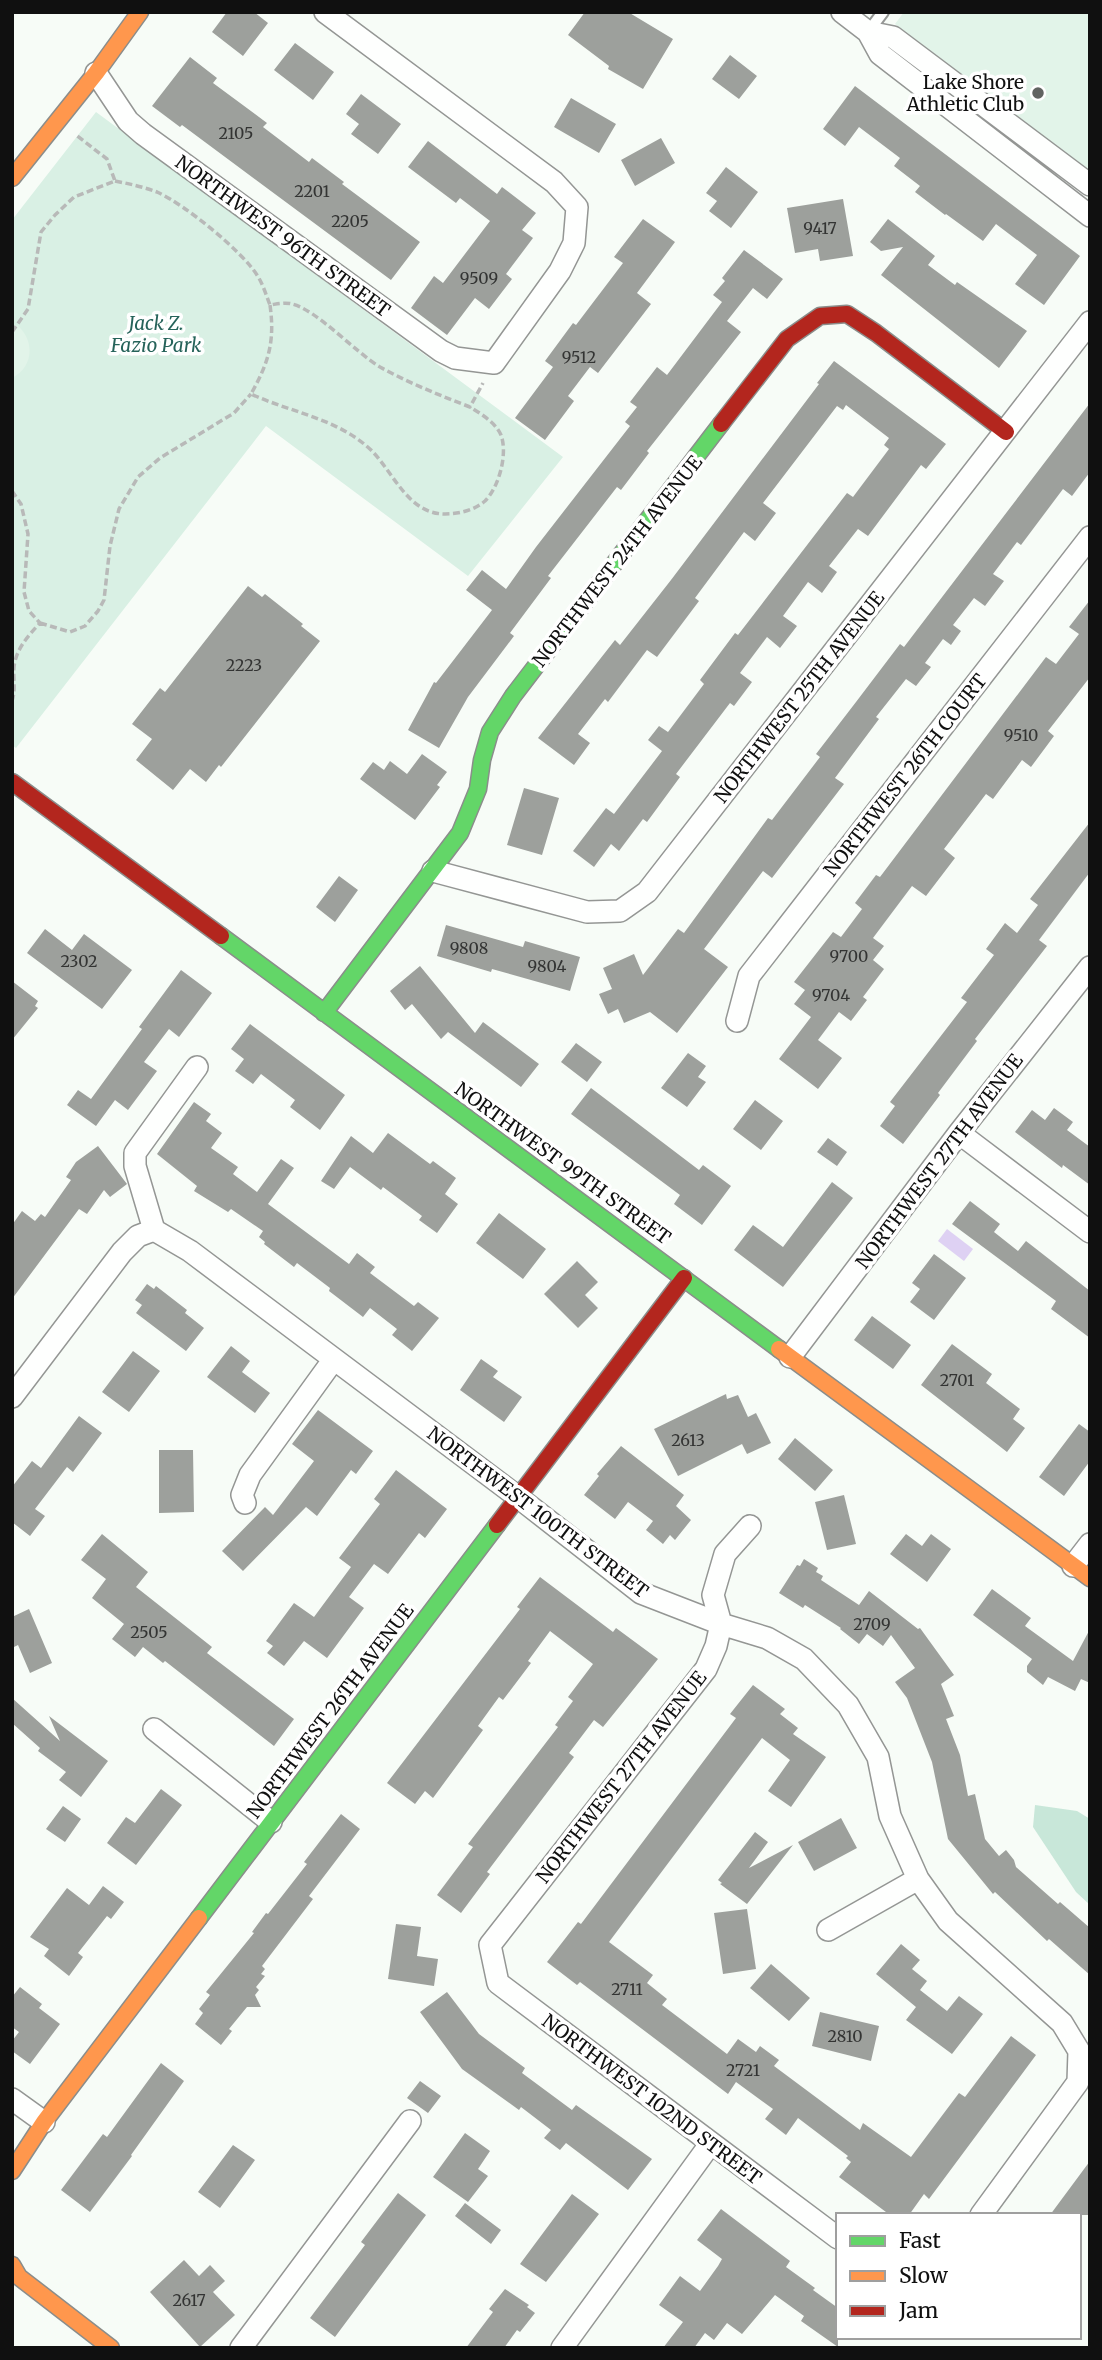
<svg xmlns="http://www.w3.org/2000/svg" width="1102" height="2360" font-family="Merriweather,serif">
<rect width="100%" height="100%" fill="#f7fcf7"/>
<path fill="#d9f0e4" d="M96,112L563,457L468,576L266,426L16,748L12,745V220Z"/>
<path fill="#c8e7d9" d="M1035,1805L1077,1811L1090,1819V1905L1076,1892L1033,1827Z"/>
<path fill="#e2f4e9" d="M904,12H1090V172L895,24Z
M17,325C35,340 34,367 12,378V332Z"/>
<path fill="#ded1f3" d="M947,1229L973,1249L964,1261L938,1241Z"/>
<path fill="#9da09c" d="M227,12H254L268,23L243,56L212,32Z
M585,12H628L673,39L643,89L608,69L609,66L568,35Z
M295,43L334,72L313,100L274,70Z
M730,55L757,76L739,99L712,79Z
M190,57L217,78L213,83L267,123L263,127L309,162L312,158L344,182L342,184L420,242L391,280L182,125L180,127L152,106Z
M855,86L1080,256L1044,305L1015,284L1037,255L996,224L983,241L946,214L945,215L915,192L920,186L894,166L900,158L859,127L845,146L823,129Z
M361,94L401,124L378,154L351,134L359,124L346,114Z
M571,98L616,124L599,153L554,127Z
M661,138L675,163L635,186L621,160Z
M428,141L497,194L502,187L536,213L522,230L533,238L506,274L512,279L489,309L475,298L447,335L411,308L434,276L443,283L490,221L460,198L456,203L408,167Z
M726,167L758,192L731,228L709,211L717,201L706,193Z
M843,199L853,256L820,261L818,249L795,253L787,208Z
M643,219L675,242L637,293L651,304L598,373L590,367L568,396L574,401L545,440L515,418L553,367L545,361L573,323L576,325L623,263L614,257Z
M888,219L935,256L928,265L955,285L957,282L1027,331L999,368L881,275L903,247L881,251L870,242Z
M744,250L783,279L767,299L753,288L727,321L741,332L647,451L649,453L621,490L617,487L548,576L551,578L510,633L514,636L468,697L439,748L408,730L434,682L436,683L492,610L466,590L482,570L506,589L536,547L630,426L625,422L637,407L630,402L657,367L667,375L722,302L713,295L725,281L722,278Z
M834,361L946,444L926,469L921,465L868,536L858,529L829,566L837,572L822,593L808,582L783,616L797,626L780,648L767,637L740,673L752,682L734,706L730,703L676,774L680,777L647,822L643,819L619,851L611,844L594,867L573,851L606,808L614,814L662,751L648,740L659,726L668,732L704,684L700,680L735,633L738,635L847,493L853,497L889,449L884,445L889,438L846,405L843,410L837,406L763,503L776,513L755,541L744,532L695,598L699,601L657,657L647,650L608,702L605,699L578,734L590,743L574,765L538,738L615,640L620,645L671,580L819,384L817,383Z
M1090,403V472L1072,496L1063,489L1021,545L1017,542L993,574L1004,581L985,606L974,598L953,625L961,631L951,645L943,639L925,663L931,667L916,686L906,679L876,717L879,719L835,778L844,784L772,878L763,871L704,949L728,967L677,1033L650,1012L624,1023L618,1009L608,1014L599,994L612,989L603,968L634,954L643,975L678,929L684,933L768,818L772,820L820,757L816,754L856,702L900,644L904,647Z
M248,586L262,597L265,594L303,624L301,626L320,641L221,767L219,765L206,782L190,769L173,790L136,760L152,739L132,724L160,688L165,692Z
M1090,600V677L1048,731L1054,736L1031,767L1022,760L993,799L986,794L944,849L955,858L926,896L912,886L873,938L884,946L873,960L884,969L863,997L867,1000L851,1021L839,1012L818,1040L842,1058L818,1089L779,1059L811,1017L794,1004L805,990L794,982L833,932L841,937L862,909L855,903L876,875L880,877L1046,657L1056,664L1079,634L1069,627Z
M422,754L447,772L437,785L440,787L415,820L360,779L373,762L384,770L390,761L407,774Z
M524,788L559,798L542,855L507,845Z
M1090,822V872L1039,940L1047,946L975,1039L977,1041L938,1093L940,1095L903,1144L880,1126L895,1106L890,1102L967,1002L961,998L994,955L986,949L1005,923L1017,933L1038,905L1030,899Z
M339,876L358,890L335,922L316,907Z
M446,925L523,947L525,941L580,957L570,991L492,969L491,972L437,956Z
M45,929L72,950L84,934L132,970L102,1009L27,953Z
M420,966L475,1033L483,1022L539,1064L521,1087L448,1032L441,1039L412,1004L405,1010L390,991Z
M181,970L212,993L179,1037L169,1029L144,1062L157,1071L128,1110L115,1100L96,1126L67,1105L78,1090L91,1099L142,1029L139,1027Z
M12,981L38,1001L35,1006L38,1008L12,1040Z
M250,1024L345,1095L320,1130L290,1107L295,1100L261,1074L253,1084L235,1071L244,1059L231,1049Z
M576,1043L602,1062L587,1082L561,1062Z
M688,1053L706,1066L698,1077L706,1082L687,1107L661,1088Z
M591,1088L699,1170L703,1165L731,1186L702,1225L674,1204L680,1195L571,1114Z
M755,1100L783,1121L761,1150L733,1129Z
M194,1102L211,1114L206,1121L222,1133L211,1148L238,1167L233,1174L257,1192L281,1159L294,1168L268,1204L349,1264L357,1253L375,1267L370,1273L414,1306L418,1302L439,1318L412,1351L392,1335L397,1329L370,1308L363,1317L329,1291L330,1288L297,1263L294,1267L264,1244L265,1242L259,1237L263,1231L231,1209L228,1212L194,1191L197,1186L157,1154Z
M1054,1108L1073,1122L1067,1130L1090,1147V1185L1063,1165L1062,1168L1015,1132L1032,1110L1045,1120Z
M388,1133L430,1164L433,1161L456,1178L445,1194L458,1204L437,1233L419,1220L422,1216L383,1187L381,1190L350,1167L334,1189L321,1181L351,1136L373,1153Z
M828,1138L847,1152L837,1166L817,1152Z
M98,1146L127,1184L110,1197L104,1190L87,1214L79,1209L12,1299V1225L22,1211L35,1221L41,1214L45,1217L71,1180L66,1177L76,1162Z
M832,1182L853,1198L783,1287L734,1250L753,1225L783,1247Z
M970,1201L1000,1224L994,1232L1018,1251L1026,1241L1090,1291V1338L1051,1309L1056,1301L952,1224Z
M499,1213L546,1249L523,1279L476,1243Z
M934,1254L966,1278L934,1320L910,1302L920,1289L912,1283Z
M577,1261L598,1282L585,1295L598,1308L578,1328L544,1294Z
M147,1284L154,1289L156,1286L187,1310L185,1313L204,1328L186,1351L136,1313L142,1305L135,1300Z
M872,1316L911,1345L893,1369L854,1340Z
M952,1344L992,1374L986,1383L1020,1409L1013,1419L1025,1428L1007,1452L921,1385Z
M231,1346L250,1361L242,1372L270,1393L255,1413L207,1377Z
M133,1351L160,1371L129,1412L102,1392Z
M481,1359L498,1371L493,1377L522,1397L504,1422L460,1390Z
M726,1394L727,1399L738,1395L748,1417L756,1413L771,1443L747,1454L742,1444L678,1476L654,1429Z
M318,1410L373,1451L356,1474L351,1470L317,1516L306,1507L243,1571L222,1551L265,1507L273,1515L314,1461L292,1444Z
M79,1416L102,1433L73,1472L67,1467L35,1509L45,1516L30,1536L12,1522V1487L32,1461L41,1468Z
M1079,1424L1090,1432V1461L1064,1496L1039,1477Z
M795,1438L833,1470L815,1491L778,1459Z
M621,1446L684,1495L676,1506L691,1520L675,1540L670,1535L663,1544L646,1530L653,1521L628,1502L615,1519L584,1495L599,1476L597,1474Z
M159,1450H193L194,1512L159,1513Z
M396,1470L447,1509L425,1538L419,1533L388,1574L374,1564L349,1597L364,1608L327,1658L304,1641L284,1666L267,1653L273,1646L266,1641L294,1603L314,1617L351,1567L339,1558L380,1504L374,1499Z
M844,1495L856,1544L827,1550L815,1502Z
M102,1534L148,1572L136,1587L212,1647L207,1653L294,1719L274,1746L165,1661L163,1663L143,1647L135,1657L112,1639L124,1624L92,1598L106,1579L81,1560Z
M906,1534L922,1546L931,1534L951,1549L927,1582L890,1554Z
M804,1559L818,1568L816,1572L823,1576L821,1580L859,1605L869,1591L918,1629L920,1628L954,1675L941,1684L954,1716L946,1719L960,1755L968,1796L975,1794L985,1839L999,1856L1006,1850L1014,1860L1016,1867L1058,1904L1060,1902L1090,1928V1975L1049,1939L1047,1941L995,1892L993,1894L948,1839L932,1762L907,1698L895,1682L915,1668L891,1635L883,1646L867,1634L859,1644L840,1629L841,1628L805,1605L803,1608L779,1593L797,1565L800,1566Z
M540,1577L613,1632L616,1628L658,1659L603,1727L594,1720L569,1753L574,1757L487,1872L490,1874L461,1913L437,1895L473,1847L468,1844L558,1727L555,1725L573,1701L568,1697L593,1664L550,1631L528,1661L531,1663L503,1700L499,1697L478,1726L483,1730L433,1798L425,1791L415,1804L387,1783L520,1609L517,1607Z
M992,1589L1031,1618L1025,1626L1073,1661L1090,1629V1683L1081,1679L1075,1691L1048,1677L1043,1685L1027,1672V1666L1032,1659L973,1615Z
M29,1609L52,1663L30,1673L18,1645L12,1648V1617Z
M753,1685L785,1709L780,1714L798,1728L793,1734L826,1757L791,1807L768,1791L790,1760L762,1738L609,1942L653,1975L647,1983L667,1999L662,2005L727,2054L738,2039L756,2052L760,2046L779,2060L774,2066L860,2130L863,2123L911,2157L959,2093L965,2097L1011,2036L1036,2055L929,2199L924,2194L909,2215H890L839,2177L851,2162L846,2158L848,2156L798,2118L786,2135L765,2119L773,2109L736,2082L728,2094L580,1982L577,1985L547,1962L578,1922L581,1924L736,1718L730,1714Z
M12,1698L60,1741L49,1716L108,1761L81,1797L59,1780L66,1772L38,1751L40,1748L12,1723Z
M161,1789L182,1805L136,1865L107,1843L126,1817L135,1823Z
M63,1806L81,1819L65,1842L46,1829Z
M341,1814L360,1829L309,1896L313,1899L262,1966L265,1969L261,1974L265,1976L256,1987L259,1990L255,1995L261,2007H247L229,2029L232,2031L221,2045L195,2024L203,2013L199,2009L210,1995L206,1992L254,1933L252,1932L266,1913L268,1914L307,1864L304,1862Z
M841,1818L857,1848L814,1871L798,1842Z
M755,1832L768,1842L749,1868L793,1845L747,1904L720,1884L722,1883L718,1880Z
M103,1886L124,1902L111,1919L107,1916L78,1953L83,1957L69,1976L44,1956L49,1949L30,1937L67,1888L89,1905Z
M747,1909L756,1969L723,1974L714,1913Z
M396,1924L421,1927L417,1956L438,1959L434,1986L388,1979Z
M901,1944L920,1960L912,1969L927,1981L920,1990L947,2011L959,1996L983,2014L952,2054L906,2020L916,2007L876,1974Z
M771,1964L810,1998L789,2021L750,1988Z
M20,1987L42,2004L39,2008L60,2024L30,2064L12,2051V2041L19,2032L12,2027V1997Z
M447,1992L479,2034L525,2068L522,2073L572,2110L576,2105L652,2159L628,2190L566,2143L560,2150L544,2138L551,2130L521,2107L519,2110L462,2069L420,2012Z
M820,2012L879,2026L871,2061L812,2046Z
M161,2063L184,2081L131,2155L132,2156L90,2212L61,2190L103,2134L107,2137Z
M420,2081L441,2096L428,2113L407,2098Z
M465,2133L490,2151L478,2169L488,2176L468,2202L433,2177Z
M233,2145L255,2160L220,2208L198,2192Z
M1090,2161V2215H1050Z
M398,2193L426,2215L335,2337L310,2318L365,2245L361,2242Z
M572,2194L599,2214L546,2282L520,2264Z
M465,2203L501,2230L491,2244L455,2216Z
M721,2209L790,2261L786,2267L815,2288L813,2290L838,2308V2347L801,2321L804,2316L775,2295L742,2334L727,2323L714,2340L705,2333L694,2348H663L683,2322L659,2305L680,2276L700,2291L718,2266L722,2259L697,2240Z
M184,2260L199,2276L210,2265L225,2281L213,2292L235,2315L200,2347L150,2292Z
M505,2289L529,2305L527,2307L535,2313L520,2332L517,2330L504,2348H466L493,2312L489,2309Z"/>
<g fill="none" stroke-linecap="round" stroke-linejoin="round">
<g stroke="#949694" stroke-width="14">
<path id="lane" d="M868,32L883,12"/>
</g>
<g stroke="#949694" stroke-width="24">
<path id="street" d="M842,12L868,32L893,37L1090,185
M868,32L880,54L1090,216
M96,73L128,121L143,134L441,351L455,358L494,363L560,271L574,243L577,207L554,182L325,12
M433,871L587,912L620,911L647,892L1090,322
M737,1021L749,976L1090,537
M959,1133L1090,1232
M154,1230L190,1251L518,1497L641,1593L721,1624L767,1638L804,1659L848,1705L878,1757L890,1816L918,1879
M154,1230L135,1166V1153L197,1067
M790,1357L959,1133L1090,967
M12,1397L122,1252L138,1236L154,1230
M245,1503L242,1495L250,1475L334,1359
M750,1526L725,1554L713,1595L721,1624L716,1646L706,1669L490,1945L498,1983L838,2238
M1073,1566L1090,1544
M154,1729L271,1822
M828,1930L918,1879L948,1921L1062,2023L1079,2051L1078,2082L981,2215
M12,2099L44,2122
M241,2348L410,2121
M562,2348L711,2143"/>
</g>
<g stroke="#8b8d8b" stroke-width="19">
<path id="fast" d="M221,936L779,1349
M324,1013L460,833L478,789L482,760L490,732L513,696L721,424
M199,1918L497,1525"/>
</g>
<g stroke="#8b8d8b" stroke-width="19">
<path id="slow" d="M12,178L96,73L140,12
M779,1349L1090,1578
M12,2171L44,2122L199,1918
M12,2265L19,2277L111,2348"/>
</g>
<g stroke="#8b8d8b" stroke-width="19">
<path id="jam" d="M721,424L787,339L820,316L847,314L876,333L1006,432
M12,782L221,936
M497,1525L684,1278"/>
</g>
<path stroke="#b8b9b8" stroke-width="3.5" stroke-dasharray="7 3.5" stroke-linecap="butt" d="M115,181C130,184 144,187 157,192C184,204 241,250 257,275C263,284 266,295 270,305C277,304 285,302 292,304C317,310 355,352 380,367C409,383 439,395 470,407L483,383
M270,305C275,341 269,362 251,394C292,413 337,418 371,450C394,473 408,514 445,514C459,514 475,510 485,501C499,487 508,454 501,435C495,422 481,414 470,407
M12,332L28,309L41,232L55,215L74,197L115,181L107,159L76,135
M12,491L21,504L28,534L24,592L29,611L40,623C28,636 16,649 14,667C13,679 16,689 12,701
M40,623L70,632L85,626L98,611L104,600L110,546L119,509L138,477L160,458L234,413L251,394"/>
<use href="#lane" stroke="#fefffe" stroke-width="10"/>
<use href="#street" stroke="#fefffe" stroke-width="21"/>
<use href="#fast" stroke="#63d668" stroke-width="16"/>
<use href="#slow" stroke="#ff974d" stroke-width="16"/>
<use href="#jam" stroke="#b3261e" stroke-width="16"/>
</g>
<circle fill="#616361" stroke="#fff" stroke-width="2.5" cx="1038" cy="93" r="7"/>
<g text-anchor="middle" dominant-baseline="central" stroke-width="7" stroke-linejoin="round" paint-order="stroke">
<g font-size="16" fill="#333433">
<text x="236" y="133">2105</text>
<text x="312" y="191">2201</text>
<text x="350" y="221">2205</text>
<text x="820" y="228">9417</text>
<text x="479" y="278">9509</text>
<text x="579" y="357">9512</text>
<text x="244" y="665">2223</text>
<text x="1021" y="735">9510</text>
<text x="469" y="948">9808</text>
<text x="849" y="956">9700</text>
<text x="79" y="961">2302</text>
<text x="547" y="966">9804</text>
<text x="831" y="995">9704</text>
<text x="957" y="1380">2701</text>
<text x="688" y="1440">2613</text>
<text x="872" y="1624">2709</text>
<text x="149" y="1632">2505</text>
<text x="627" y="1989">2711</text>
<text x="845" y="2036">2810</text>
<text x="743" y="2070">2721</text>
<text x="189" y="2300">2617</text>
</g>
<g font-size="19" fill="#101010" stroke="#fff" text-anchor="end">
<text x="1024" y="82">Lake Shore<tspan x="1024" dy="22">Athletic Club</tspan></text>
</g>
<g font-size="19" fill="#101010" stroke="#fff">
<text transform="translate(283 236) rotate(36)">NORTHWEST 96TH STREET</text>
<text transform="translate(617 561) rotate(-52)">NORTHWEST 24TH AVENUE</text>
<text transform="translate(799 697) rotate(-52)">NORTHWEST 25TH AVENUE</text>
<text transform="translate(905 775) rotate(-52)">NORTHWEST 26TH COURT</text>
<text transform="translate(939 1161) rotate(-53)">NORTHWEST 27TH AVENUE</text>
<text transform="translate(563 1163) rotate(36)">NORTHWEST 99TH STREET</text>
<text transform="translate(538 1512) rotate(37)">NORTHWEST 100TH STREET</text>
<text transform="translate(330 1711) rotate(-53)">NORTHWEST 26TH AVENUE</text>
<text transform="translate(621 1777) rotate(-52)">NORTHWEST 27TH AVENUE</text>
<text transform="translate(652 2099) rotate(37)">NORTHWEST 102ND STREET</text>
</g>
<g font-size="19" font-style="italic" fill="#26635a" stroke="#fff">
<text x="156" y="323">Jack Z.<tspan x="156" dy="22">Fazio Park</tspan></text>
</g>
</g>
<rect width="1102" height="2360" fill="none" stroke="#101010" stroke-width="28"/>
<rect x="836" y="2213" width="245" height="126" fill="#ffffff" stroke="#9f9f9f" stroke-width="2"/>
<rect x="850" y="2236" width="35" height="10" fill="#63d668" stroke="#9f9f9f" stroke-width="2"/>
<text x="899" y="2248" font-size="21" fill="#101010">Fast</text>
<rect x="850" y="2271" width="35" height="10" fill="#ff974d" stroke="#9f9f9f" stroke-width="2"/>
<text x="899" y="2283" font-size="21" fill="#101010">Slow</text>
<rect x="850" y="2306" width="35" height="10" fill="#b3261e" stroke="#9f9f9f" stroke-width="2"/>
<text x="899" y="2318" font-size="21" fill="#101010">Jam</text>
</svg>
